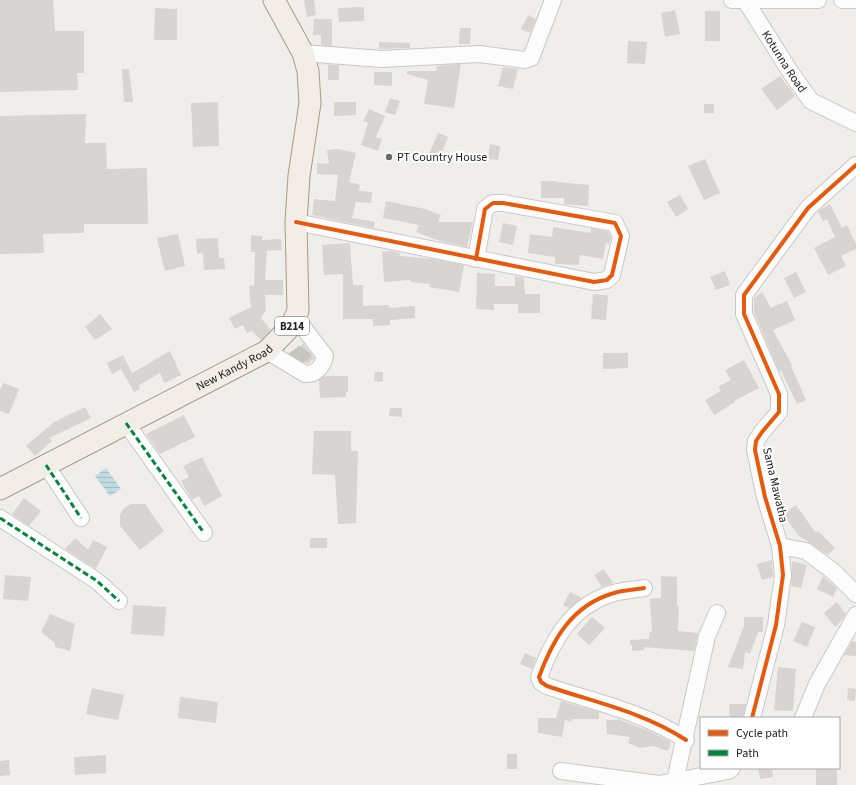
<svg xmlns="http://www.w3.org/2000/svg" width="856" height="785" font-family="'Source Sans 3',sans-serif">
<defs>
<pattern id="water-rules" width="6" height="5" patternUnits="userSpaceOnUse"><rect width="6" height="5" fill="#bfdbe3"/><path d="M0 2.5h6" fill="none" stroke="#a4bcc2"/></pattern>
</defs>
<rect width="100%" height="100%" fill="#f0eeeb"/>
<path fill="url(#water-rules)" d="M106,468L121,489L110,496L95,476Z"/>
<path fill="#d7d4d2" d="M0,0H53L55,31H84V73H77L78,90L0,92Z
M304,0H314L316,15L307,17Z
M364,7V21L339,22L338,8Z
M155,8L177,9V40H154Z
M675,10L680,34L665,37L661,13Z
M705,11H720V41H705Z
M528,15L536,19L530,33L521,29Z
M314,19H332V46L321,45V35H313Z
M460,28H471L470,44H459Z
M628,41L647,42L645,64L627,63Z
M379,42L410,43V48L379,49Z
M318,64L339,65V80H328V65Z
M461,64L454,108L424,104L428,80L407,74V71H436L437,66Z
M503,67L518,69L513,89L498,86Z
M122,69H129L133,102H124Z
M374,72H392V86L374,85Z
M780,76L795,96L777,110L761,89Z
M390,98L400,101L395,115L385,112Z
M218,102L219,146L193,147L191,103Z
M334,102H356V115L334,116Z
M704,104H714V113H704Z
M369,109L385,116L376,137L382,139L378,151L361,145L368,123L363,121Z
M86,114L85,143H106L107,169L147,168L148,224H84V233L43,234L44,253L0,254V116Z
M438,133L448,137L439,159L429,154Z
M490,144L500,146L498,160L488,159Z
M338,149L356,153L349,182L360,185L359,191L372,192L371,203L356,202L352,218L375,222L374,228L312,215L314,199L335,201L338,175L317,174V163L329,164L327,150Z
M705,159L720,193L704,200L688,166Z
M541,181H556V182L589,185L588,206L564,204V198H541Z
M680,195L688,209L676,217L667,202Z
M386,201L425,209L441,215L438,222H473L467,247L440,241L416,232L419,225L383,218Z
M830,204L842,228L847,225L856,244V249L841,256L846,266L828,275L814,248L835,237L827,219L823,221L818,211Z
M503,223L517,226L513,245L499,242Z
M553,227L591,233V228L608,231L611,237L609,244L606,243L603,259L580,255L579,265L555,264V257L528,253L530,234L552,237Z
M178,234L185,266L165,271L157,238Z
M251,235L262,236V240L281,239L282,250L267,251L265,280H283V295H265L266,310L261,318L271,330L261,340L252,331L247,333L243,325L235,329L229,318L251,307L249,286L254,285L255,252H251Z
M218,238L219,258H224L225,269L204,270L203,253L197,254L196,239Z
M350,243L353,285H363V306L389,305V308L415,306V318L390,320V325L373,326V319H343V274L324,275L322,245Z
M391,251L400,253V256L433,259L464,265L459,292L429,287L430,284L411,282V280L384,282L382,252Z
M725,271L730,285L716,290L710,277Z
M796,272L806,292L794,298L784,278Z
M477,273L495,274V286H515V276L524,278L525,294H540V313H518V304H494V310L476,309Z
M762,292L771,308L787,301L795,320L773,330L792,365L791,366L806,400L797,404L781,371H779L754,312V298Z
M593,294L608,295L606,320L591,319Z
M100,314L112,329L95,340L85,327Z
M303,343L314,358L308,364L292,355Z
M170,351L181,375L164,383L160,373L139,385L140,389L134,392L121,369L112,374L107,363L123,355L132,373Z
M603,353H628V368L603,369Z
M744,360L759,388L734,401L735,402L714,415L705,400L721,391L718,387L731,380L725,370Z
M375,372H383V382L374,381Z
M325,376H348V392H346V397L320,398L319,380Z
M3,383L19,389L9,414L0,411V390Z
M85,407L91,418L49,438L52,441L35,456L28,448L26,446L54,422Z
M390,408H402V417L389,416Z
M184,415L195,437L160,454L146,434Z
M314,431H351V451H358L356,523L338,524L335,475L312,474Z
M202,457L222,496L204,506L199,496L192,500L181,481L189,477L183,466Z
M24,498L41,511L29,526L12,514Z
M132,504H145L164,531L140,550L120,526V515L124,508Z
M796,505L816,533L818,531L835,548L828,555L798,535L783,514Z
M75,538L88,550L93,540L107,547L96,569L65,549Z
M310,538H327V548H310Z
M772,560L773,577L762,580L757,564Z
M792,561L807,565L801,588L791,586Z
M604,569L613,583L602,587L594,575Z
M5,575L31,577L28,601L3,599Z
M661,576L677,577V606H679L678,631L698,633L694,651L643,647L644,650L632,651V645H630V640L649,639L650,631L652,632L650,599L661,598Z
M823,576L837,588L833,597L817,589Z
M570,592L582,598L569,608L563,605Z
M837,602L846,614L841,621L835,627L824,613Z
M133,605L166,607L164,636L131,634Z
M50,614L75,624L70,651L55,647V643L41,632Z
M592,617L605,628L589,645L577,634Z
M744,617H763V632H758L750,654L745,652L743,669L728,667L744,626Z
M802,622L815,627L807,647L793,641Z
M852,641L856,642V656L844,655Z
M525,653L536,658L532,669L520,664Z
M778,667L796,669L793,711L774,710Z
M92,688L124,695L118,720L86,714Z
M848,688L856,689L855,701L847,700Z
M180,697L218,702L216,723L178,718Z
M561,701L599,712V719H572L571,722L565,720L562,737L538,733V718H556Z
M729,704H746L743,718H730Z
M618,719L649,731L671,742L668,751L653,746L640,748L628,743L630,737L607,734L606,720H618Z
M507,754H517V769H507Z
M106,755V773L75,775L74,757Z
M9,760L10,775L0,776V761Z
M758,768H772L773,777L760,779Z
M816,768H837V785H816Z"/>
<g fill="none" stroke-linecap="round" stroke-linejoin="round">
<path stroke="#c7c5c3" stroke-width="16" stroke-dasharray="16 8" stroke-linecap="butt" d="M293,360L303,353L309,344"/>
<g stroke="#c9c8c7" stroke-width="18">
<g id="minor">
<path d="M732,0H818"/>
<path id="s1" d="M745,0L791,73L811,101L856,123"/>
<path d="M842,0H856"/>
<path d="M303,53L382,59L479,54L525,60L531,58L553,0"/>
<path d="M296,222L594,282L607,280L612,275L621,236L615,223L503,203H493L485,209L476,259"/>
<path d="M267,351L305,374C316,375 323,366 325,356L296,318"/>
<path d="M126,423L204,533"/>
<path d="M46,465L81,518"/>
<path d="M0,518L97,581L119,601"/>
<path d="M780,546L806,551L834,572L856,594"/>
<path d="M644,588C634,590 623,590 614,593C572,605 553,639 539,677L541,682L547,686C593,702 644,712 686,740"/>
<path d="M717,613L707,636L675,781L728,771L732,768"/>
<path d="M752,718L776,625L783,575L780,546L765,497L755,450L756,441L762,432L779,412V394L744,314V295L808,208L856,165"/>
<path d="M803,718L817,684L856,615"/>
<path d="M561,771L659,784L675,781L676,785"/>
</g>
</g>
<g stroke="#a79c86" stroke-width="23">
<g id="major">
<path id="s2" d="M0,489L267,351L291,326L298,311L296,222L299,176L310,103L308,71L303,53L274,0"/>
</g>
</g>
<use href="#minor" stroke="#fdfcfc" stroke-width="16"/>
<use href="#major" stroke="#f3ede7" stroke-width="21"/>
<path stroke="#00873e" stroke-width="3" stroke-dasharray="6 3" stroke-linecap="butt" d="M126,423L204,533
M46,465L81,518
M0,518L97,581L119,601"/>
<g stroke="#fff" stroke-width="6">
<path id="cycleway" d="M296,222L594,282L607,280L612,275L621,236L615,223L503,203H493L485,209L476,259
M644,588C634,590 623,590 614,593C572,605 553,639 539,677L541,682L547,686C593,702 644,712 686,740
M752,718L776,625L783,575L780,546L765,497L755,450L756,441L762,432L779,412V394L744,314V295L808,208L856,165"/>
</g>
<use href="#cycleway" stroke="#e8590c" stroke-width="4"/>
</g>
<circle fill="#6a6968" stroke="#fff" stroke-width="1.5" cx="389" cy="157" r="4"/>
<g text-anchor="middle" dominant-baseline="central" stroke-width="4" stroke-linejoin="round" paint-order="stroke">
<rect fill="#fff" stroke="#646464" stroke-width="1" x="275" y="317" width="34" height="18" rx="3"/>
<g font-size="11" font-weight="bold" fill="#222">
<text x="292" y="326">B214</text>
</g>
<g font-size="12" fill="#222" stroke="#fff">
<text stroke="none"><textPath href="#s1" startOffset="73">Kotunna Road</textPath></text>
<text stroke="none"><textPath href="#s2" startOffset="264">New Kandy Road</textPath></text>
<text transform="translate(775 485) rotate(77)">Sama Mawatha</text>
</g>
<g font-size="12" fill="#222" stroke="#fff" text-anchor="start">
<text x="397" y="157">PT Country House</text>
</g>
</g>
<rect x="700" y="717" width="140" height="52" fill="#ffffff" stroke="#a7a7a7"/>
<rect x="708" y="730" width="20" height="6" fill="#e8590c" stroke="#a7a7a7"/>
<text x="736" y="737" font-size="12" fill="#222222">Cycle path</text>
<rect x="708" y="750" width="20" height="6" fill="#00873e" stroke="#a7a7a7"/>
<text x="736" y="757" font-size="12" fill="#222222">Path</text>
</svg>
